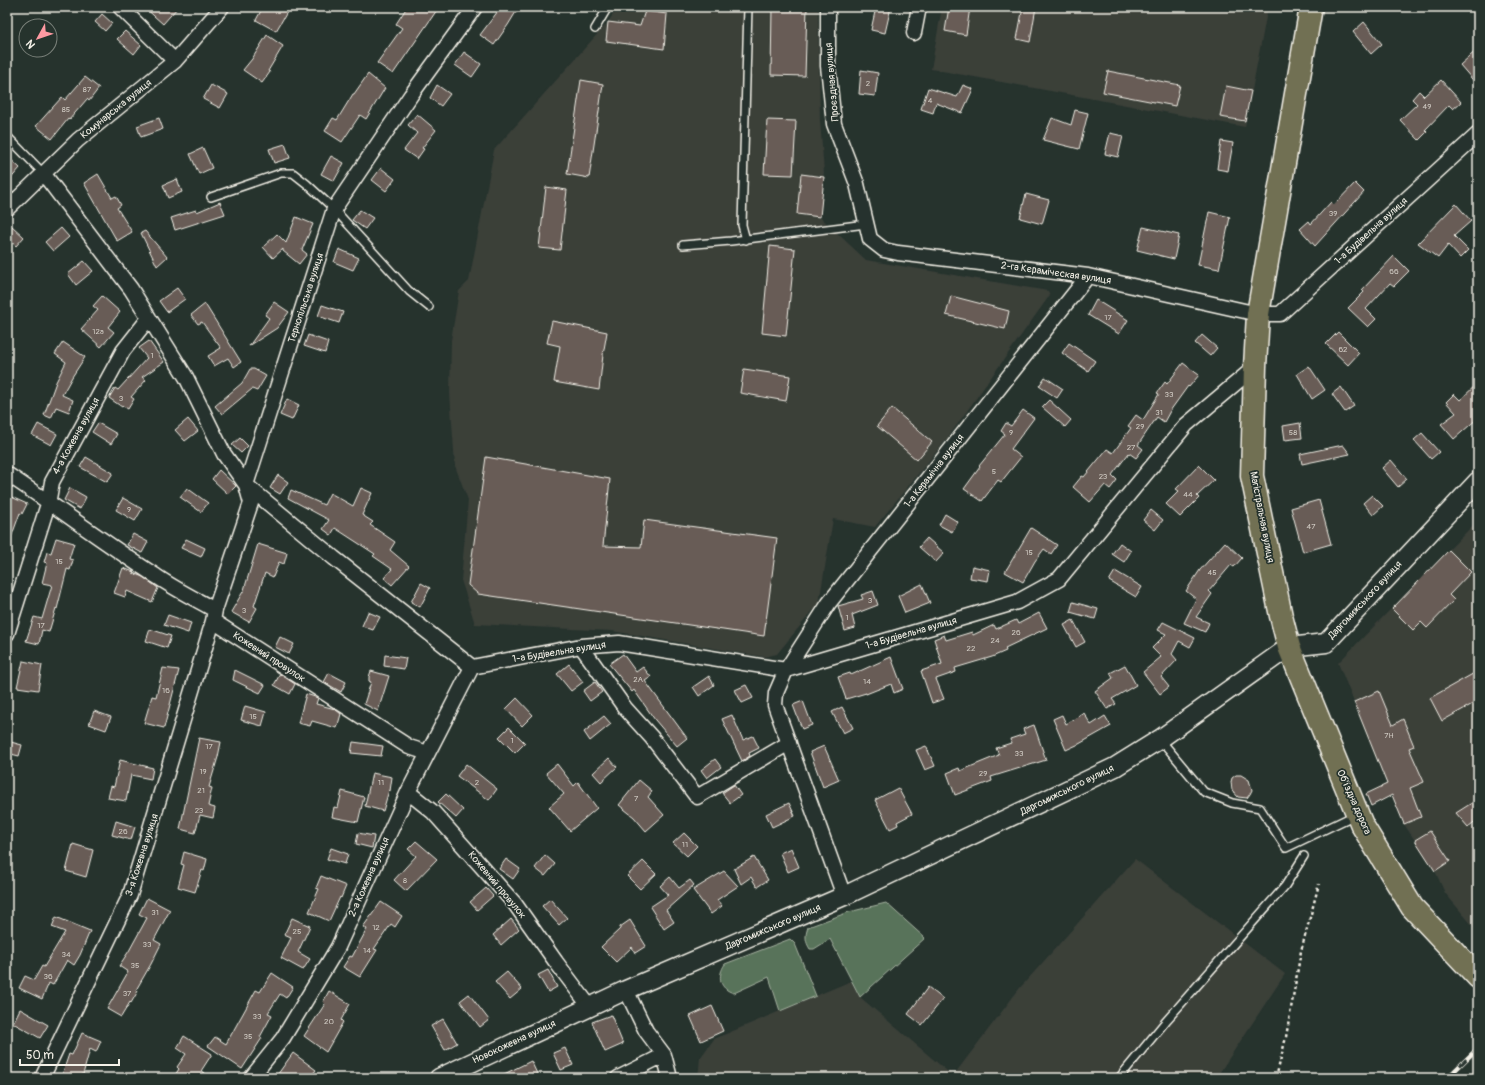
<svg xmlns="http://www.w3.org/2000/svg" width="1485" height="1085" font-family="Pangolin,sans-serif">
<rect width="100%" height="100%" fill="#26332d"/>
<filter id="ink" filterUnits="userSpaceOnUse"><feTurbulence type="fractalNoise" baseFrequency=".025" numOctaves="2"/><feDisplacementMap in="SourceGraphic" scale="8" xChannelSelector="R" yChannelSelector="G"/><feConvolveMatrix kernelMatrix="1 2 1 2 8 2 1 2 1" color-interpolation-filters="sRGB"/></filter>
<g filter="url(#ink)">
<path fill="#3a3f39" d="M618,7H818L820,120L824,172L820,217L866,260L1048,291L1050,295L947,439L875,527L833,519L819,603L777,654L764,657L612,631L475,624L461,580L468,500L455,466L450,393L451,340L459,291L469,281L494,150L608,22Z
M942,7H1268L1245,127L931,69Z
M1478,520V932L1445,893L1435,871L1404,824L1338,663Z
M1135,859L1285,974L1216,1078H698L700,1058L714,1039L851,981L860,997L953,1076L1019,989Z"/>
<path fill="#58735a" stroke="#a6b2a1" d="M886,903L925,938L860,997L830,939L814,949H810C805,941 805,936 808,927L849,912Z
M790,939L795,944L816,996L780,1011L769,977L734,993C719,989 717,976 725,964Z"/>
<path fill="#675b56" stroke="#f4f1e8" d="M144,7H178L163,24Z
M263,7H290L276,31L256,20Z
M407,7H439L393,74L377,63L402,28L396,24Z
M501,7H519L508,25L494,45L480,35Z
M772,7H807L805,76L771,75Z
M876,7H891L885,33L871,30Z
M949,7H970L966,35L945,31Z
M1023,7H1036L1030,42L1017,39Z
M645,11L667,14L664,49L606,41L608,22L640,26Z
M102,14L112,23L105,31L95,22Z
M1364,22L1382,44L1371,54L1353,32Z
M125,31L141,45L134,54L117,39Z
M267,35L283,46L268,71L270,72L262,83L243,70L252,59Z
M1478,49V86L1460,65Z
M464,52L481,64L472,77L455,65Z
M861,70L878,73L875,96L859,94Z
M1108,71L1180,85L1175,106L1103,92Z
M368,74L385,88L366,119L360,115L342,142L325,131L333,118L337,120L353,94H354Z
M85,77L99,88L89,101L87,99L69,120L68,119L52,139L36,126L62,97L65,100Z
M581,80L603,84L589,178L567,174Z
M1441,80L1461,102L1453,109L1449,105L1425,130L1427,132L1419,140L1400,120L1417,104L1412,99L1419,91L1424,96Z
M211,85L228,94L220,108L203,99Z
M437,85L450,94L441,106L430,98Z
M963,85L973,89L962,113L936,103L933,113L921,109L928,88L957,97Z
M1226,86L1251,91L1245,121L1220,117Z
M1075,110L1088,113L1079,149L1043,140L1052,118L1071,125Z
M417,114L436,130L422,148L424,149L417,159L404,150L417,133L408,125Z
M159,118L163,129L141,137L137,126Z
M767,120L796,121L793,175L764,174Z
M1110,133L1123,136L1118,157L1105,154Z
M1221,141L1233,143L1228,171L1217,169Z
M285,144L290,158L274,163L269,149Z
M203,148L212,168L199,174L190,154Z
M7,156L20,168L7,183Z
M331,156L344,163L334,181L321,174Z
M381,168L395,179L386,191L372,180Z
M98,174L112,198L116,196L121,205L117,208L132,232L117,241L84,183Z
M801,174L824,177L820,217L797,214Z
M177,179L182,192L168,198L163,185Z
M1355,183L1364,192L1315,246L1300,229L1309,221L1311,224L1331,202L1334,205Z
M546,187L567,190L560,250L539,248Z
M1026,194L1049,200L1042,224L1020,218Z
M220,202L225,214L175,230L171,218L196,210L197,212Z
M1456,204L1471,221L1454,236L1468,250L1460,258L1448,245L1438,258L1418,243Z
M360,210L373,218L365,229L352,220Z
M1209,212L1230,217L1219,269L1198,265Z
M296,217L313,224L302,250L307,254L299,264L283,251V249L273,258L263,247L277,234L286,243Z
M12,226L24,237L16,246L7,238V232Z
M1143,227L1179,235L1174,259L1137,250Z
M61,228L69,237L53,251L45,242Z
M145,231L167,257L157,266L141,233Z
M770,246L795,249L786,336L762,333Z
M339,249L359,258L353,270L334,262Z
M1394,256L1409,271L1394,286L1390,283L1366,309L1376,319L1368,327L1348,308L1364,292L1362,290Z
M84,261L93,271L76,285L68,274Z
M177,288L185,299L167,312L159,301Z
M102,296L120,312L108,327L114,332L101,347L81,329L98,310L93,306Z
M951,296L1009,311L1005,329L946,315Z
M1096,300L1128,320L1119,334L1088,315Z
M274,302L289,312L277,328L249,346L269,318L265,315Z
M205,304L241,362L234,367L228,358L214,366L208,356L221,348L202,322L198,324L191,315Z
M322,305L343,312L339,323L318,316Z
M552,321L607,332L603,355L599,390L554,382L560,346L547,343Z
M1338,332L1359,353L1348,365L1326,344Z
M308,335L328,342L325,353L304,346Z
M1202,335L1217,348L1210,356L1195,343Z
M149,341L164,362L142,377L146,380L131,397L134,399L128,409L123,406L122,407L109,398L115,388L118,390L147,358L139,348Z
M63,342L85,357L72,377L62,395L73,400L69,412L56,407L51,418L44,415L56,382L66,362L55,354Z
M1069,343L1095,361L1088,371L1062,353Z
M1183,363L1199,375L1189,387L1188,386L1170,411L1164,422L1157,417L1138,445L1143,449L1136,458L1129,453L1112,475L1117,480L1110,489L1105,485L1090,502L1073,487L1082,476L1084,477L1107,449L1113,453L1131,428L1128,426L1136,415L1143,420L1159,394L1157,393L1165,382L1167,384Z
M1309,366L1325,390L1312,399L1297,374Z
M250,369H254L266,376L257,391L252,389L222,414L215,406L242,383Z
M744,369L790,376L786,401L740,393Z
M1045,377L1063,389L1057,398L1039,386Z
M1478,383V418L1454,439L1441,424L1456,413L1446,402L1454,394L1460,400Z
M1341,387L1354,406L1345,412L1332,394Z
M287,399L299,405L292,420L280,415Z
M1049,400L1071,420L1065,427L1042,407Z
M892,408L932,442L917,460L877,426Z
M1023,410L1034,418L1011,449L1021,457L1001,482L998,480L982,501L964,489L980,467L979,466L1005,434L1001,431L1006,423L1011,426Z
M188,419L198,431L185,441L175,430Z
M98,423L117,434L111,444L92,432Z
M1300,423L1302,438L1285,440L1283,426Z
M38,424L57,434L51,445L32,435Z
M1422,433L1439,452L1431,459L1414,440Z
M240,438L248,446L241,453L232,445Z
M1343,445L1350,454L1302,464L1300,454Z
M86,457L113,473L107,482L80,467Z
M486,457L610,479L603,546L641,547L644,520L777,538L764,636L478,594L468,585Z
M1391,460L1407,479L1398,487L1382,468Z
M1199,465L1214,480L1197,496L1199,498L1180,517L1166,504L1179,491L1176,489Z
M219,470L236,486L228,494L212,479Z
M278,475L288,482L280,494L270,488Z
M70,488L86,497L80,509L64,500Z
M187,488L208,503L201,512L180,497Z
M361,488L372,493L362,515L373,522L370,525L395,542L390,550L409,566L392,585L384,578L392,569L373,556L375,554L335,528L331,535L323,529L329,520L288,498L291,490L324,505L330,493L353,506Z
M7,495L27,504L22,514L20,513L8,546H7Z
M1372,495L1383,506L1373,515L1363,503Z
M123,498L142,509L135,521L116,510Z
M1319,500L1331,544L1303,552L1291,508Z
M1151,510L1163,520L1155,530L1143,520Z
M945,514L958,522L952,532L939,525Z
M1031,528L1057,545L1051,554L1044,549L1035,561L1023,582L1005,572Z
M133,534L148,542L142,553L127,545Z
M56,538L74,543L69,559L73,560L70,570L67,569L57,609L56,608L49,632L42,630L39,644L26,641L34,617L42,619L52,585L42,583L47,563L44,562L47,552L51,553Z
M927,538L944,553L936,562L919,547Z
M186,539L205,548L201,557L181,548Z
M1225,542L1242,558L1234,567L1231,565L1209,591L1212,594L1196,617L1209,623L1205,632L1184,623L1196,599L1186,591L1200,570Z
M1120,543L1131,551L1124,562L1112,554Z
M258,544L287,553L284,564L279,562L273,577L265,573L254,606L257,608L249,622L231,612L244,590Z
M1449,550L1471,572L1449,595L1454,600L1427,628L1421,622L1413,630L1392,609Z
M972,566L990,570L988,581L970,578Z
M123,568L134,572L133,573L143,577L158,588L152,602L127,591L125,597L114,593Z
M1115,571L1142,587L1136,597L1109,581Z
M421,583L430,588L420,607L411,602Z
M922,584L930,603L905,613L898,596Z
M873,591L878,605L852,615L855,628L845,631L838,606L863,599L861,595Z
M1073,602L1098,609L1095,619L1070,612Z
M368,612L380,617L373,630L362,626Z
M1039,613L1047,628L1005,648L1006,651L992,657L955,668L956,672L936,679L944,699L932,703L921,671L942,664L934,639L944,635L946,640L972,632L973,635L994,625L996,629L1016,620L1018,624Z
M168,615L191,623L188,633L164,625Z
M1073,620L1085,642L1076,647L1064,625Z
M1163,622L1195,638L1190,647L1179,641L1172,654L1177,660L1161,677L1169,687L1160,694L1143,672L1161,657L1152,648L1166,634L1158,630Z
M150,629L171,636L167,648L146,641Z
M280,637L294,644L289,654L275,647Z
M623,654L636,672L643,667L651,677L645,681L687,738L677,746L655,720L634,690L632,692L609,664Z
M385,655L406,658L404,669L384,666Z
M891,657L903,689L894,693L891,684L866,694V693L846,699L838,677L850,673L851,675Z
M23,661L42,665L38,690L17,687Z
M569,664L583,682L571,691L557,674Z
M1125,665L1136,685L1112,699L1116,704L1107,709L1095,691L1113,678L1110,673Z
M163,668L179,670L164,728L144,723L152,696L156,697Z
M235,670L265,685L260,693L233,680Z
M371,671L389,676L378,711L364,704L371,682L369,681V677Z
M1478,671V701L1442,721L1430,698Z
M329,673L346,682L341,692L324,682Z
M280,674L295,684L290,694L274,685Z
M709,676L714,685L699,696L693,687Z
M595,682L602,692L590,701L583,691Z
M746,685L753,698L742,703L735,690Z
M1379,691L1393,725L1403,719L1414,746L1409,748L1424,782L1410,788L1421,817L1404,824L1392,795L1371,806L1366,794L1387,784L1354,702Z
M306,694L318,698L316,704L335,709L341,714L337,728L312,721L310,726L298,723Z
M517,698L533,715L522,726L506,709Z
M803,701L812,725L802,729L793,705Z
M245,706L266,712L262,726L241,720Z
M842,707L853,728L843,733L832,712Z
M94,711L111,717L106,730L89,724Z
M1084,713L1091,725L1105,716L1111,726L1079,744L1066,750L1053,719L1062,715L1066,724Z
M732,715L743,740L753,736L759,748L749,753L750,756L742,761L722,719Z
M604,716L611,724L590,741L584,732Z
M1034,725L1046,760L991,777L992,781L955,795L947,773L959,768L960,771L999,755L996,748L1011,743L1010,739L1025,734L1023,729Z
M509,727L525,743L515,753L499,737Z
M199,738L221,742L218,757L209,787L212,788L208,806L215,808L213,818L200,815L195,833L180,829Z
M7,741L22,745L19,756L7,753Z
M353,742L383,746L381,756L351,753Z
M824,746L839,780L823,787L810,752Z
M926,746L935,766L925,770L916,750Z
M609,758L617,767L601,782L593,773Z
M715,759L721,767L707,778L701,770Z
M120,760L153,768L151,779L131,775L126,801L108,798L111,786L114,787Z
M466,764L497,789L489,800L457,776Z
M557,764L574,786L578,782L597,808L570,831L549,807L564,794L546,773Z
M372,773L392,777L390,791L389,790L383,811L365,806Z
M1236,775H1241L1249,780L1252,790L1250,794L1247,798L1238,797L1232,790L1231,782L1232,778Z
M639,780L652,791L648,797L664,815L646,831L634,817L619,805Z
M734,785L741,795L730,803L722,793Z
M898,788L912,814L897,822L898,825L890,829L875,800Z
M342,791L364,797L358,822L332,817L334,807L338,808Z
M446,794L463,810L456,818L438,802Z
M1478,799V819L1468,827L1456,813Z
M789,803L795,816L772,827L766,814Z
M116,821L135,827L131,840L112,835Z
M1430,831L1450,861L1435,871L1415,840Z
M358,833L374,836L372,848L356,844Z
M684,833L697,846L687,856L673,843Z
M416,841L437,859L406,891L394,880L416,856L408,849Z
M73,844L93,850L86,877L66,871Z
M331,848L348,854L345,864L327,859Z
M791,848L799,867L788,872L780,853Z
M184,852L207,859L204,871L202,870L195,892L178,887L184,865L181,864Z
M545,855L555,864L545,876L535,868Z
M754,857L768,880L757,887L751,877L741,884L734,869Z
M506,859L520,869L513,879L499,869Z
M643,861L656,874L640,889L627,876Z
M724,871L738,886L717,900L722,906L711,914L693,890Z
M321,876L346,886L341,898L340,897L329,921L309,912L319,889L316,888Z
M670,877L679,888L690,880L694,885L666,910L674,922L664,929L650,907L668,895L660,886Z
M486,888L493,896L477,910L470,902Z
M147,898L170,910L154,940L161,944L151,964L136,990L138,991L131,1003L130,1002L121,1017L107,1009L128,972L119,966L129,951L147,918L139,914Z
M550,899L567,918L559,925L542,906Z
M381,902L402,916L395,927L391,924L374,949L377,950L360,977L343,967L350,956L352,957L367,929L363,927Z
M56,917L90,931L80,955L74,965L67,960L53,985L49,983L42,999L19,988L25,976L34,980L42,966L44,967L65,932L52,927Z
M292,918L310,926L298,952L310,959L303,970L281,958L291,938L284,935Z
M511,919L519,929L501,945L493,935Z
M630,920L646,946L635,953L632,947L616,962L601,947L620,929V927Z
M548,970L557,987L548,992L538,975Z
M507,972L522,989L510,999L495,982Z
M272,973L293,987L286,998L280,994L268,1013L272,1015L260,1037L262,1038L242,1069L208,1046L215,1037L226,1044L256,990L260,992Z
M928,987L943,999L922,1025L908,1014Z
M329,991L350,1004L341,1020L343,1022L326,1052L304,1036L325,1004L323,1002Z
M469,994L489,1020L480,1027L460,1001Z
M712,1006L723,1031L701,1041L690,1016Z
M20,1009L48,1025L40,1038L13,1023Z
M611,1015L623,1044L605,1052L592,1022Z
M443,1019L457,1043L445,1050L431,1026Z
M82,1033L101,1041L96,1052L90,1049L82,1078H61L69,1054L72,1055Z
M184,1036L212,1054L201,1071L212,1078H173L179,1069L177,1067L186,1054L177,1048Z
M565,1048L573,1065L561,1070L553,1053Z
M293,1053L316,1070L310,1078H275Z
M531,1061L539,1078H496Z"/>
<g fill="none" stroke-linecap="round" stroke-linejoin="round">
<g stroke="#f4f1e8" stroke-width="10">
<path id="service" d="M595,29L608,7
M7,136L43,173
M211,197L281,173H293L307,184L334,209L409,291L429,307
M746,240L742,225L748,7
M683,245L731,241L866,224
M1160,739L1204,792L1232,803L1260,808L1286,848L1355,815
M1119,1078L1166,1021L1285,886L1304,856"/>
</g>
<g stroke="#f4f1e8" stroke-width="17">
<path id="minor" d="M120,7L175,61
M828,7V66L834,124L857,184L870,239L884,250L898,253L1088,276L1258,314H1280L1478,134
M914,33L919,7
M43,173L131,289L186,377L224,454L246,485L334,558L472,667
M7,209L78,140L175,61L222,7
M7,474C57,507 105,543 156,576C175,589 195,599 215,610
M213,621L409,747L428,753
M7,634L48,504L52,482L123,351L149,318
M581,646L625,708L652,738L697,797L789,743
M472,667L581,646L619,643L786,670L1017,602L1059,579L1186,425L1255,367
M408,792L433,812L515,904L556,962L590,1007
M844,896L775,705L776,693L786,670L829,603L1088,276
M626,990L646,1031L664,1055L670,1078
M42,1078L130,895L213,621L215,610L251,503L246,485L334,209L411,95L475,7
M251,1078L283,1038L338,947L408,792L472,667
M618,1078L664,1055"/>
</g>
<g stroke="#f4f1e8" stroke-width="21">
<path id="tertiary" d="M439,1078L626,990L844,896L1115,767L1160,739L1289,647L1326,643L1478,481"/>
</g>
<g stroke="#f4f1e8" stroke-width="25">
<path id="primary" d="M1311,7L1258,314L1255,367L1252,476L1281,616L1289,647L1362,825L1412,907L1478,977"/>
</g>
<path stroke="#f4f1e8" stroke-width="2.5" stroke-dasharray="3 3" stroke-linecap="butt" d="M1276,1078L1286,1037L1301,951L1319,884"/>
<use href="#service" stroke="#26332d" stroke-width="7"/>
<use href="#minor" stroke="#26332d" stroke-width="14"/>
<use href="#tertiary" stroke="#26332d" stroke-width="18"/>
<use href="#primary" stroke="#716f52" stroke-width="22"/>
<g stroke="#f4f1e8" stroke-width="4.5">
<path id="rail" d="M1447,1078L1478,1048"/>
</g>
<use href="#rail" stroke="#26332d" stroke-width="3" stroke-dasharray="9" stroke-linecap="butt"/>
</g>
</g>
<g text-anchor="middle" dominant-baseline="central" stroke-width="3.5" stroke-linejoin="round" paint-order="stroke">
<g font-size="8" fill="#d1ccc4">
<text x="868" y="83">2</text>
<text x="87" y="89">87</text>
<text x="930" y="100">4</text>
<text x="1427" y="106">49</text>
<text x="66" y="109">85</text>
<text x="1333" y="213">39</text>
<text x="1394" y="271">66</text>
<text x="1108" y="317">17</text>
<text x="98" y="331">12а</text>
<text x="1343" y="349">62</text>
<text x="152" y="355">1</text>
<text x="1169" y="394">33</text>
<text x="121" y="398">3</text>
<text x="1159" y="412">31</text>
<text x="1140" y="426">29</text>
<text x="1011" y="432">9</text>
<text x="1293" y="432">58</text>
<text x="1131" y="447">27</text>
<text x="994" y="471">5</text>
<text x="1103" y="476">23</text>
<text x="1188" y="494">44</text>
<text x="129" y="509">9</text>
<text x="1311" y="526">47</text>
<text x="1029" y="552">15</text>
<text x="59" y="561">15</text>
<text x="1212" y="572">45</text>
<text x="870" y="600">3</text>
<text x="244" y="610">3</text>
<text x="847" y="617">1</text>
<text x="41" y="625">17</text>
<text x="1016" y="632">26</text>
<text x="995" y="640">24</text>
<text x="971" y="648">22</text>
<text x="638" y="679">2А</text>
<text x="867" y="681">14</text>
<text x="166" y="690">16</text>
<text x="253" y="716">15</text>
<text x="1389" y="735">7Н</text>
<text x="512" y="740">1</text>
<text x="209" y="746">17</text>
<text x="1019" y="753">33</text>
<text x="203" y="771">19</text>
<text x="983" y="773">29</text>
<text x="381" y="782">11</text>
<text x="477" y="782">2</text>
<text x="201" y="790">21</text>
<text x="636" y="798">7</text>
<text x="199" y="810">23</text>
<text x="123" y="831">26</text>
<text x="685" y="844">11</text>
<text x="405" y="880">8</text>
<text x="155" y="912">31</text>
<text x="376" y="927">12</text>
<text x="297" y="931">25</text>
<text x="147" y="944">33</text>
<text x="367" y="950">14</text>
<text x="66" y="954">34</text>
<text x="135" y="965">35</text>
<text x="48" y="976">36</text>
<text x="127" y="993">37</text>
<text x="257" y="1016">33</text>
<text x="329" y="1021">20</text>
<text x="248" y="1036">35</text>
</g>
<g font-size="10" fill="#f4f1e8" stroke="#26332d">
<text transform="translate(832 82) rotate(-95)">Проєздная вулиця</text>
<text transform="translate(116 109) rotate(-39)">Комунарська вулиця</text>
<text transform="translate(1371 231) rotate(-42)">1-а Будівельна вулиця</text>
<text transform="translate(1056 273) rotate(8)">2-га Кєрамічєская вулиця</text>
<text transform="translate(306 298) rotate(-72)">Тернопільська вулиця</text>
<text transform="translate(76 436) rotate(-61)">4-а Кожевна вулиця</text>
<text transform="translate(934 471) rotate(-52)">1-а Керамічна вулиця</text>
<text transform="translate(1262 517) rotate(79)">Магістральная вулиця</text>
<text transform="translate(1365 600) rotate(-47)">Даргомижського вулиця</text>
<text transform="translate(911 633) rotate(-16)">1-а Будівельна вулиця</text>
<text transform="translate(559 652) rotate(-9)">1-а Будівельна вулиця</text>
<text transform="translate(269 657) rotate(33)">Кожевний провулок</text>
<text transform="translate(1067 790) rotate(-26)">Даргомижського вулиця</text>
<text transform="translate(1354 802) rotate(66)">Об'їздна дорога</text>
<text transform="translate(142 855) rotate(-72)">3-я Кожевна вулиця</text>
<text transform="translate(369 877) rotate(-66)">2-а Кожевна вулиця</text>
<text transform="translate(497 885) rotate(50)">Кожевний провулок</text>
<text transform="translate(773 927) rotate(-23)">Даргомижського вулиця</text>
<text transform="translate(514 1042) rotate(-25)">Новокожевна вулиця</text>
</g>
</g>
<rect width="1485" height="1085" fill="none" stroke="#26332d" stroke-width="24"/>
<rect x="12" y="12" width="1461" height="1061" fill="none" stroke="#f4f1e8" stroke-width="1.5" filter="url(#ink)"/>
<g transform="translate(38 38) rotate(230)"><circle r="19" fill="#26332d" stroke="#787f78"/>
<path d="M0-3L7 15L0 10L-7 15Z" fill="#ff9aa2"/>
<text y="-6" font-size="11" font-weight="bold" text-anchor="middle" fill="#f4f1e8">N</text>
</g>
<path d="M20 1059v6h99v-6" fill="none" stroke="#f4f1e8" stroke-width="2"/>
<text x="26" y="1059" font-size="12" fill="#f4f1e8" stroke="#26332d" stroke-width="3" paint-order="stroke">50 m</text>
</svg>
